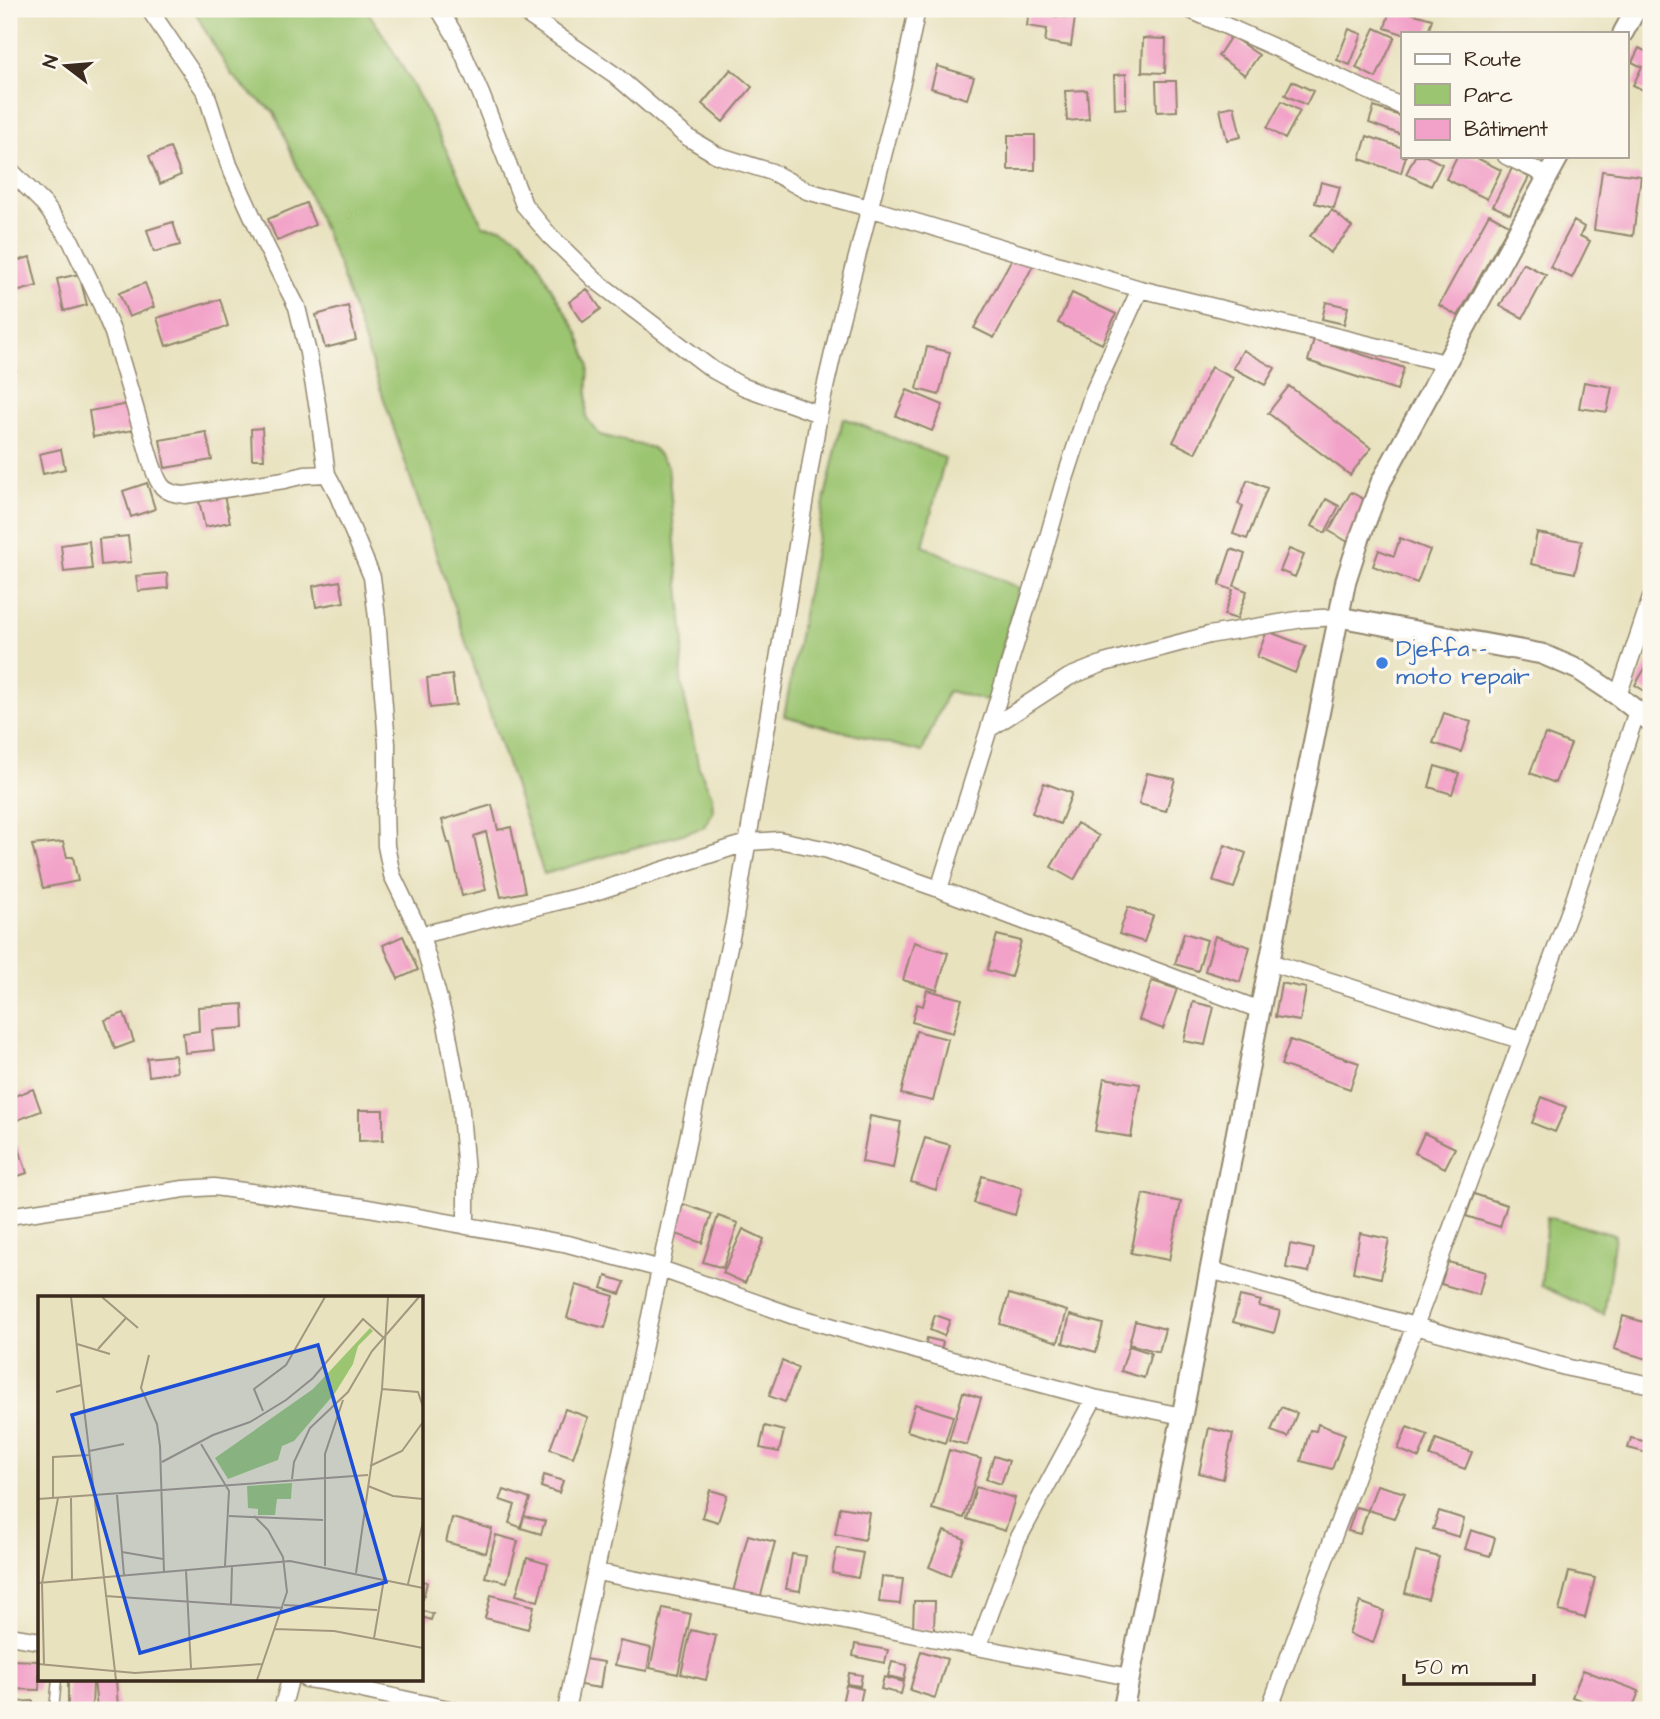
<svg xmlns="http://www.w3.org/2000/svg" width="1660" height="1719" font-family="'Architects Daughter',sans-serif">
<rect width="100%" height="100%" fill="#fbf7ec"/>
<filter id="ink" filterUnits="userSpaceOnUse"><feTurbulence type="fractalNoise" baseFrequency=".0143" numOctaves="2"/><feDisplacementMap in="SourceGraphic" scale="14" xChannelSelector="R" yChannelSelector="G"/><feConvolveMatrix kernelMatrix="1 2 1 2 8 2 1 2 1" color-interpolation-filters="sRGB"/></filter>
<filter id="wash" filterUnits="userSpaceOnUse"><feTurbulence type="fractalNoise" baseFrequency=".00686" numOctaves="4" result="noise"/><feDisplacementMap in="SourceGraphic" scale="28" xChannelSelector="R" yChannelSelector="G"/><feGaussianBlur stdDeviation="1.57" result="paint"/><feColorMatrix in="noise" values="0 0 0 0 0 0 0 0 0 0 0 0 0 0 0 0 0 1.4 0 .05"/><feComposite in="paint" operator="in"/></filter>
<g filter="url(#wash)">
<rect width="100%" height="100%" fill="#e8e2bf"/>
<path fill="#9cc571" stroke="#6c7848" stroke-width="2" d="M194,9H366C413,76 447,152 483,226L502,228L521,239L536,258L550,286L578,333L589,364L586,417L600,435L653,448L668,466L684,640L681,680L699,768L712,796L713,812L703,828L544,874L338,263L274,112L251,94L231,74L203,27Z
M843,418L945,458L923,546L1019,588L988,701L948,691L922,752L784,716L825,497Z
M1547,1217L1615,1235L1604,1315L1541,1286Z"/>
<g id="blocks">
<path fill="#f2a2c8" d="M1029,9H1055L1054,16L1075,18L1071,46L1045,42L1047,29L1027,26Z
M1390,9H1396L1432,19L1428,33L1403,34L1385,28Z
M1375,28L1395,37L1376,78L1356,68Z
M1349,29L1362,34L1350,65L1337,60Z
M1231,36L1259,55L1245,75L1218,56Z
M1143,38L1166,39L1165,73L1142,72Z
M1639,48L1651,54V94L1633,85L1642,67L1632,62Z
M937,66L974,77L967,99L931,88Z
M731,69L752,87L723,122L702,104Z
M1126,74V108L1115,109L1114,75Z
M1156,81H1176L1177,111L1157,112Z
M1292,81L1313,91L1306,105L1285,95Z
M1087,90L1089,119L1067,121L1065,91Z
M1282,101L1300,111L1285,139L1267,128Z
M1234,106L1241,137L1227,140L1220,109Z
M1374,107L1403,117L1402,135L1369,123Z
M1008,135H1035V170H1008Z
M1367,136L1403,148V156H1406L1401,173L1360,159Z
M170,148L181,175L160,184L149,156Z
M1415,156H1426L1442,164L1431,186L1406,174Z
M1457,156H1473L1501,170L1487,199L1446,179Z
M1512,168L1529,177L1510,214L1493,206Z
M1602,171L1641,176L1633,236L1594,230Z
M1321,182L1340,187L1334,208L1315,203Z
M306,203L315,225L277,241L268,219Z
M1332,210L1352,227L1330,253L1310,236Z
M1489,214L1509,225L1458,316L1439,305Z
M1574,221L1584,227L1580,236L1590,241L1572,278L1550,267Z
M173,222L180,245L154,252L147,230Z
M1014,255L1033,266L994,338L974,328Z
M30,257L37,286L16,292L9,263Z
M1523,263L1546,275L1523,318L1500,306Z
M79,274L87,305L64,311L57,279Z
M145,283L154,307L129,317L119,293Z
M587,289L601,309L583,322L569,302Z
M1072,293L1116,314L1102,344L1058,323Z
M220,299L228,326L166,346L157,318Z
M1326,302L1348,307L1344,324L1322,319Z
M348,306L356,340L325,348L316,315Z
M1314,339L1404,368L1397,390L1308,361Z
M927,347L950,352L939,395L917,389Z
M1243,350L1275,368L1265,385L1233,368Z
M9,352H11L16,371L9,373Z
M1211,367L1233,378L1195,453L1173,442Z
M1584,382L1612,387L1607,412L1579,408Z
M1289,386L1371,448L1350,475L1268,413Z
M907,390L943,405L932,431L896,416Z
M129,404L134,430L93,437L89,411Z
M262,428L264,459H252L251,429Z
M206,432L212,460L165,468L160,440Z
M61,449L65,469L43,474L39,454Z
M1249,480L1267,488L1247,539L1233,534L1243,506L1238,504L1247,481Z
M147,483L155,509L131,517L123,491Z
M1351,492L1370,503L1348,542L1329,531Z
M224,496L230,522L205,527L199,501Z
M1326,499L1339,506L1325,533L1312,526Z
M1537,533L1582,541L1575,573L1531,564Z
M128,536L131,562L101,565L99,539Z
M1400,538L1430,550L1417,583L1373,566L1379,550L1394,556Z
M89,541L92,569L64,572L61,545Z
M1231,549L1245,554L1234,586L1247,591L1237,619L1224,615L1233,590L1219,585Z
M1289,549L1304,555L1295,577L1280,571Z
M167,573L168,588L138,591L136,576Z
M340,581L344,602L316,607L313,586Z
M1267,631L1306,646L1295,673L1257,657Z
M1649,662L1651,663V695L1635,685Z
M452,675L456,705L430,708L427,678Z
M1444,713L1471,722L1461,752L1433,743Z
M1545,734L1571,744L1555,783L1530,773Z
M1435,766L1459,773L1452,794L1429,787Z
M1147,773L1175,779L1166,811L1139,804Z
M1044,783L1072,793L1060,824L1032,813Z
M492,805L498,830L511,827L525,892L501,897L486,832L474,836L486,890L462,896L450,843H448L442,820Z
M1077,823L1099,836L1074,880L1051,867Z
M63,842L67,857H73L78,881L43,888L32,845Z
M1225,845L1246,853L1234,888L1213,881Z
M1128,907L1153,916L1144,942L1119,934Z
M1184,933L1207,940L1198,971L1175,964Z
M997,935L1021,941L1011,977L987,970Z
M403,936L418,970L398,979L383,945Z
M1215,936L1250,947L1240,982L1205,971Z
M914,942L948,953L937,990L903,980Z
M1152,981L1177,989L1163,1029L1139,1020Z
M1281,983L1306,988L1300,1021L1275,1017Z
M927,990L962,999L953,1033L912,1022L917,1004L923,1006Z
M1193,1002L1214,1007L1205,1045L1184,1041Z
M243,1004L244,1028L212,1030L214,1050L185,1053L183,1033L199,1031L198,1007Z
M124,1013L134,1042L115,1049L105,1020Z
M916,1031L948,1039L933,1101L901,1094Z
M1290,1040L1359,1063L1350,1089L1281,1065Z
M175,1055L177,1072L149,1076L147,1058Z
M1104,1078L1140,1084L1131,1137L1095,1131Z
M33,1089L41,1111L15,1121L9,1105V1098Z
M1542,1097L1566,1107L1555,1132L1532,1123Z
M359,1110H383V1140L359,1141Z
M870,1116L901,1122L893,1168L862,1162Z
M1424,1133L1455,1148L1445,1168L1415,1153Z
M925,1138L950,1145L936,1190L911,1182Z
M18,1145L27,1173L9,1179V1148Z
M982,1176L1022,1188L1015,1215L974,1203Z
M1143,1194L1181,1202L1169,1260L1131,1253Z
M1474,1194L1507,1205L1500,1227L1466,1216Z
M683,1204L712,1214L702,1243L673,1233Z
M718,1216L738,1223L723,1268L703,1262Z
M743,1229L764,1239L745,1283L723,1273Z
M1360,1233L1389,1239L1381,1278L1353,1272Z
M1290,1244L1314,1249L1309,1272L1286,1268Z
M1448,1262L1485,1272L1479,1295L1441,1284Z
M606,1276L625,1282L620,1294L602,1288Z
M576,1285L614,1296L605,1328L567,1318Z
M1009,1294L1067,1311L1058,1342L1000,1324Z
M1240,1296L1261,1301L1259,1306L1280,1311L1274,1333L1233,1322Z
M935,1315L950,1320L944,1336L930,1330Z
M1070,1315L1103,1324L1096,1352L1063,1343Z
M1623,1316L1651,1324V1343L1647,1359L1614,1349Z
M1135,1321L1165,1329L1159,1352L1129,1344Z
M927,1338L943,1342L940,1355L924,1350Z
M1129,1346L1151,1353L1144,1378L1121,1371Z
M782,1361L798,1368L785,1402L769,1396Z
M963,1392L981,1398L967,1445L949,1440Z
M915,1404L953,1416L945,1443L907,1431Z
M1281,1407L1297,1413L1288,1437L1271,1431Z
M565,1409L588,1417L573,1457L550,1449Z
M1318,1424L1345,1434L1332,1469L1301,1461L1310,1430L1316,1431Z
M765,1426L784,1431L779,1452L760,1448Z
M1407,1427L1428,1435L1419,1458L1398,1449Z
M1209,1428L1233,1434L1223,1479L1199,1473Z
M1631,1438L1651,1443V1454L1628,1448Z
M1436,1439L1472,1452L1465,1469L1430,1456Z
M949,1450L981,1459L964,1518L932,1509Z
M994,1456L1009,1461L1001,1484L986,1479Z
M544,1475L563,1481L559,1493L541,1487Z
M1377,1485L1405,1493L1394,1518L1368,1510L1360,1534L1348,1531L1356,1507L1368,1510Z
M976,1487L1015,1498L1005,1531L967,1519Z
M504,1490L530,1499L520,1527L509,1523L515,1505L500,1500Z
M710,1490L727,1495L718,1522L702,1517Z
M840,1507L869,1512L865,1540L835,1534Z
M1439,1511L1464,1519L1459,1537L1433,1529Z
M524,1516L545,1521L541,1534L521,1528Z
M452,1518L492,1529L486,1553L446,1542Z
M1471,1530L1495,1538L1490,1556L1465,1549Z
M944,1531L965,1539L950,1576L929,1567Z
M496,1535L518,1541L507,1582L485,1577Z
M748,1535L775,1542L760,1599L733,1592Z
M837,1548L863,1553L858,1578L832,1573Z
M1416,1551L1439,1557L1428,1599L1405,1593Z
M792,1554L806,1556L800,1591L786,1589Z
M527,1558L548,1564L538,1601L516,1595Z
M1569,1572L1595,1578L1585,1618L1559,1611Z
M882,1577L903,1579L900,1604L879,1602Z
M422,1581L427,1582L423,1599H422Z
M491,1595L534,1606L528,1629L485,1618Z
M914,1601H935L934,1630L913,1629Z
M1360,1602L1384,1611L1373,1643L1349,1634Z
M663,1608L691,1614L678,1674L650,1668Z
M423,1611L433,1614L431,1620L422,1617Z
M691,1630L716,1636L706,1680L681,1674Z
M620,1641L651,1648L647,1671L615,1665Z
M855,1644L888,1650L885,1663L853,1656Z
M921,1651L947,1659L935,1698L910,1690Z
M584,1659L604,1662L600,1688L580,1685Z
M9,1660L40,1661L39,1690L9,1689Z
M892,1662L907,1665L904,1680L888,1676Z
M1583,1670L1639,1691L1632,1710H1606L1572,1697Z
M849,1673L862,1675L860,1686L847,1684Z
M884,1677L904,1682L901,1694L881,1689Z
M68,1679H93L92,1710H68Z
M94,1679H116L118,1708L97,1709Z
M846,1685L863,1689L859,1708L842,1704Z
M33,1701V1710H14V1702Z"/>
</g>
</g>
<g filter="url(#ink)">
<use href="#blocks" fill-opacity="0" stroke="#92866e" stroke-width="2"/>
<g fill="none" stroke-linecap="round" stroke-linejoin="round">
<g stroke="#92866e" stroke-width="11">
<path id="service" d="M54,1710L57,1679"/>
</g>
<g stroke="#92866e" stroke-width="19">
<path id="minor" d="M149,9L206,93L229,165L266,246L297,307L308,353L318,409L327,474L336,491L372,577L377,618L387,744V777L385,809L386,846L392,875L421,935L446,1024L460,1100L466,1173V1226
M439,9L456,37L481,94L524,205L550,236L595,280L713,370L744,387L819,414
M519,9L615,75L687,137L717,155L772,172L807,191L869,208L1140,289L1445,363
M1188,9L1285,52L1403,107
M1649,9L1651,10
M1506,156L1548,176
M9,169L44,204L71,241L101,304L113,333L151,462C159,484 160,493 185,495L284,480L305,475L327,474
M1618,696L1651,598
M989,729L1069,677L1104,663L1209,635L1303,619L1339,617
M939,889L1040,565L1063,485L1093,393L1140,289
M421,935L589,894L749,842L779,840L828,850L939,889L1260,1010
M1269,962L1520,1040
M9,1216L184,1189L214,1187L363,1207L568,1244L661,1269L791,1315L929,1354L1094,1398L1182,1416
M1210,1270L1569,1368L1651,1385
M597,1572L1129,1677
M9,1636L40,1641
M978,1647L1017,1541L1094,1398
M306,1679L321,1681L453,1710
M282,1710L290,1679
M566,1710L734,923L819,414L839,327L903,78L917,9
M1269,1710L1364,1454L1415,1326L1575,897L1637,711"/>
</g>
<g stroke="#92866e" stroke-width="23">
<path id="tertiary" d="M1623,33L1636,9
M1339,617L1542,654L1579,670L1618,696L1651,722
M1123,1710L1182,1416L1260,1010L1346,580L1359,540L1381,482L1559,156"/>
</g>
<use href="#service" stroke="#fff" stroke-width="8"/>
<use href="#minor" stroke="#fff" stroke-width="16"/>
<use href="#tertiary" stroke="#fff" stroke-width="19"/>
</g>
</g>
<circle fill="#3f7fe0" stroke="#fbf7ec" stroke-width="2.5" cx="1382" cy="663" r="7"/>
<g text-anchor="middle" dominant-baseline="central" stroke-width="7" stroke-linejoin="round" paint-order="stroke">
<g font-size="24" fill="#366cbe" stroke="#fbf7ec" text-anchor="start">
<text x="1396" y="649">Djeffa –<tspan x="1396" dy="28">moto repair</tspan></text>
</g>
</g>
<g transform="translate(38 1296)">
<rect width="385" height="385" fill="#e8e2bf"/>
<path d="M332,32L335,35L320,50L315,68L297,97L256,145L244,150L240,164L190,183L177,162L275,93ZM254,187L253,203H239L237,219H220V213L210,212L209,190Z" fill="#9cc571"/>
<path fill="none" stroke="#a3987f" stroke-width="2" d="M33,1L78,384M64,1L100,32M39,48L72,58M60,53L88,22M111,59L103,92L119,128L122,150L126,276M344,93L380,96L385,111M18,96L43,89M225,115L216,93L248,69L287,1M163,148L191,195L187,270M51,155L86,148M124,166L175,139L212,126L248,104L275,82L325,23L347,43M332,170L364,155L385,126M254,183L256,166L272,132L310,96L334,55L381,1M330,190L355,200L385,203M79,199L86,279M33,202L34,284M0,203L330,179M15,203V161L51,159M191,220L285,224M216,220L230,234L245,261L249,296L219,384M84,256L125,263M287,270V158L305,104M148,274L153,372M318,277L344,93L350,1M0,287L252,265L385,292M370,288L385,226M67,300L245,312M193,309L194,270M246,309L339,314M236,333L296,335L385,352M336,342L346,283M0,368L97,377L224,368M6,369L4,287L20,202"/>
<path fill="#1d4ed8" fill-opacity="0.15" stroke="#1d4ed8" stroke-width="3.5" d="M280,49L348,286L102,357L34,119Z"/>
<rect width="385" height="385" fill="none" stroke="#3b2a1e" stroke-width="3.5"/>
</g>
<rect width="1660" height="1719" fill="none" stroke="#fbf7ec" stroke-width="35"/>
<rect x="1401" y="32" width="228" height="126" fill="#fbf7ec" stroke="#aea59a" stroke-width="2"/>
<rect x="1415" y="54" width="35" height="10" fill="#ffffff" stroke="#aea59a" stroke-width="2"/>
<text x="1464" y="66" font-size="21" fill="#3b2a1e">Route</text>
<rect x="1415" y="84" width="35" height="21" fill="#9cc571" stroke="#aea59a" stroke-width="2"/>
<text x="1464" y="102" font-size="21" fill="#3b2a1e">Parc</text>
<rect x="1415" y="119" width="35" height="21" fill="#f2a2c8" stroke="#aea59a" stroke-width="2"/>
<text x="1464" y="136" font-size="21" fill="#3b2a1e">Bâtiment</text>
<g transform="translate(66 66) rotate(286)" stroke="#fbf7ec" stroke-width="5" paint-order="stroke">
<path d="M0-5L12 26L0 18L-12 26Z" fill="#3b2a1e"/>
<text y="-10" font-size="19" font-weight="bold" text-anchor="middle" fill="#3b2a1e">N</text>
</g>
<path d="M1404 1674v10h130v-10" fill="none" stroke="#3b2a1e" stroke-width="3.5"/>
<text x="1415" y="1674" font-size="21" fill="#3b2a1e" stroke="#fbf7ec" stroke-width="5" paint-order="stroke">50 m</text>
</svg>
